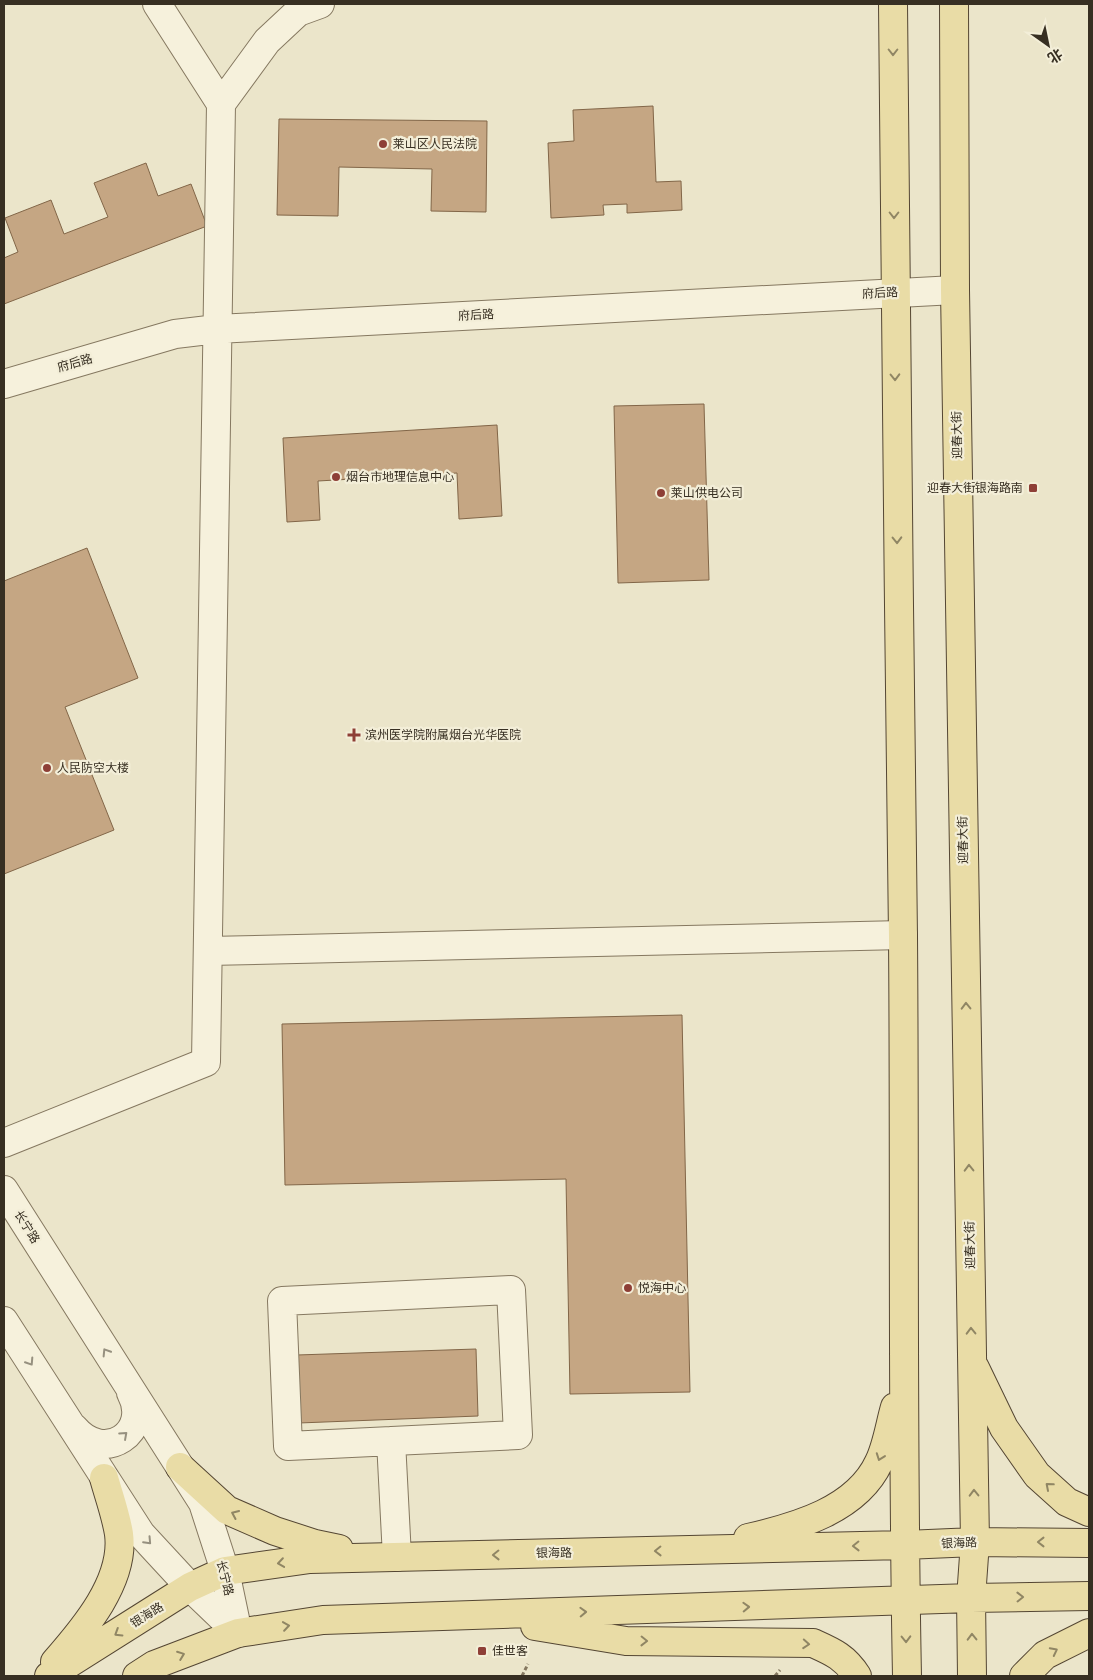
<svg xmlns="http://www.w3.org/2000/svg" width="1093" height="1680" font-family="'Times New Roman','Noto Sans SC',serif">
<rect width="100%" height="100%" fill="#ebe5ca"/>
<path fill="#c5a683" stroke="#826648" d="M653,106L656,182L681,181L682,210L627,213V204L603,205L604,215L551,218L548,143L574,141L573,110Z
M279,119L487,121L486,212L431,211L432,169L339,167L338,216L277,215Z
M146,163L158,196L191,184L207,226L4,304V258L18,252L5,218L51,200L64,234L108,217L94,183Z
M704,404L709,580L618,583L614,406Z
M497,425L502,516L459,519L457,473L318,481L320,520L287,522L283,438Z
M87,548L138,678L65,707L114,830L4,874V581Z
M682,1015L690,1392L570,1394L566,1179L285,1185L282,1024Z
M476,1349L478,1416L299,1423L297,1355Z"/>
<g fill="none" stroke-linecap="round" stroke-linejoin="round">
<g stroke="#857860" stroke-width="30">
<path id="minor" d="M157,4L221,104
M4,384L175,334L217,329L955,290
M208,951L903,935
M4,1143L206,1062L221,104L267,41L298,12L320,4
M4,1190L203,1503L225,1571L238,1633
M511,1290L518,1435L288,1446L282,1301Z
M4,1321L141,1534L190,1587L238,1633
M74,1428C105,1465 152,1431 131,1393
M391,1441L397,1557"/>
</g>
<g stroke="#544633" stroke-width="30">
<path id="major" d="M893,4C894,315 900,626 903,937C905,1183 902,1430 907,1676
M954,4L955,290L975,1542L971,1598L972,1676
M975,1368L1004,1428L1037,1475L1067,1502L1089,1512
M180,1467L227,1510L275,1531L315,1544L339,1549
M748,1538C796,1527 857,1510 879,1462C887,1446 890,1424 895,1407
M535,1626L626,1641L813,1643C833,1652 845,1657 857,1676
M55,1662C84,1629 125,1581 119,1534C116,1515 109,1496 104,1478
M49,1676L190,1587L225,1571L310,1559L905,1545L975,1542L1089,1543
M137,1676L154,1665L238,1633L323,1620L971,1598L1089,1596
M1024,1676L1045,1655L1089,1633"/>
</g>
<path stroke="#857860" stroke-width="3" stroke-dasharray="4 2.5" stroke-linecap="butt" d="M522,1676L528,1664
M775,1676L780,1670"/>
<use href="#minor" stroke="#f6f1dc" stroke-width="28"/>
<use href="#major" stroke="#e9dca6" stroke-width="28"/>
</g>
<defs><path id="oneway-chevron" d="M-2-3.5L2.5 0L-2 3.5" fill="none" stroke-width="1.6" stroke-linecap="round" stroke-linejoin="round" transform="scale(1.25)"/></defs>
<g stroke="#908664">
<use href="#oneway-chevron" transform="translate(893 52) rotate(90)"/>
<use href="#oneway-chevron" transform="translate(894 215) rotate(90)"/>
<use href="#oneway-chevron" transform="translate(895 377) rotate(89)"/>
<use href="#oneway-chevron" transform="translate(897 540) rotate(89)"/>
<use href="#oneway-chevron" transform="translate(966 1006) rotate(-91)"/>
<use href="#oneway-chevron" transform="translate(969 1168) rotate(-91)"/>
<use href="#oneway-chevron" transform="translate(971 1331) rotate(-91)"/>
<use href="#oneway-chevron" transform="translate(880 1457) rotate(110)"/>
<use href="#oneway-chevron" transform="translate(1049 1486) rotate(-139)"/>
<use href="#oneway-chevron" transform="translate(974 1493) rotate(-91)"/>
<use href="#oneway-chevron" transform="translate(235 1514) rotate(-156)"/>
<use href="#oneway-chevron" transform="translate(1041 1542) rotate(-180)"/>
<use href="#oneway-chevron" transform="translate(856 1546) rotate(179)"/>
<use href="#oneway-chevron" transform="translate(658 1551) rotate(179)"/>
<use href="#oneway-chevron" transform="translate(496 1555) rotate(179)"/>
<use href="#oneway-chevron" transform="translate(281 1563) rotate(172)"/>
<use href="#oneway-chevron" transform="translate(1020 1597) rotate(-1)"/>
<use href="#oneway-chevron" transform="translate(746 1607) rotate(-2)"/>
<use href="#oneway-chevron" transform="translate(583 1612) rotate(-2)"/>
<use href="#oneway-chevron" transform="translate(286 1626) rotate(-8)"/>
<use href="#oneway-chevron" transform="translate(118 1633) rotate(148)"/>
<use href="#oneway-chevron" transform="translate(972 1637) rotate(-91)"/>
<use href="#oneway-chevron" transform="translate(906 1639) rotate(89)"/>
<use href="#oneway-chevron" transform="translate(644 1641) rotate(1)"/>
<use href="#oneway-chevron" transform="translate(806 1644) rotate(4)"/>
<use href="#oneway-chevron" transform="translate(1054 1651) rotate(-27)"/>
<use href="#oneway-chevron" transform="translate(181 1655) rotate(-21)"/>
</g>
<g stroke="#96907f">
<use href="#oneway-chevron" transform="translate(106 1352) rotate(-122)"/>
<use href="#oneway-chevron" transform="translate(30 1362) rotate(57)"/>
<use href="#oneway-chevron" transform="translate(124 1435) rotate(-42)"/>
<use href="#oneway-chevron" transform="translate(148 1541) rotate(47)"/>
</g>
<g fill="#8e3f36" stroke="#f3eed8" stroke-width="2">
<circle cx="383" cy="144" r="5"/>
<circle cx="336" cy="477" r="5"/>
<rect x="1028" y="483" width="10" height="10" rx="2.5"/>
<circle cx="661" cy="493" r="5"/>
<path d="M351.5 727.5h5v5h5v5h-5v5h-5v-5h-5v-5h5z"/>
<circle cx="47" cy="768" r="5"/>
<circle cx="628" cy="1288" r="5"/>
<rect x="477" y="1646" width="10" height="10" rx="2.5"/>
</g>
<g text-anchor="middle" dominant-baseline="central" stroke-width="4.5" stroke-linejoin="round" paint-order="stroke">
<g font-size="12" fill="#372f22" stroke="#f3eed8" text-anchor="start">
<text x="393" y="144">莱山区人民法院</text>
<text x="346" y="477">烟台市地理信息中心</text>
<text x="1023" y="488" text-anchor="end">迎春大街银海路南</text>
<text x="671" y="493">莱山供电公司</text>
<text x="365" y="735">滨州医学院附属烟台光华医院</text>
<text x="57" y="768">人民防空大楼</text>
<text x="638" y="1288">悦海中心</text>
<text x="492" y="1651">佳世客</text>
</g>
<g font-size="12" fill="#372f22" stroke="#f3eed8">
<text transform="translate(880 293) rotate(-3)">府后路</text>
<text transform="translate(476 315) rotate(-3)">府后路</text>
<text transform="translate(75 363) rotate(-16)">府后路</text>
<text transform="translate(957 435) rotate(-91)">迎春大街</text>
<text transform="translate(963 840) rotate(-91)">迎春大街</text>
<text transform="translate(27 1227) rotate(58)">长宁路</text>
<text transform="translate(970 1245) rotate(-91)">迎春大街</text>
<text transform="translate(959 1543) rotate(-2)">银海路</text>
<text transform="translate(554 1553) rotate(-1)">银海路</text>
<text transform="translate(225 1578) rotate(76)">长宁路</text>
<text transform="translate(147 1615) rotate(-32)">银海路</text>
</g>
</g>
<rect width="1093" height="1680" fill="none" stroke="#372f22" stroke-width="10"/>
<g transform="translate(1048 45) rotate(147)" stroke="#f3eed8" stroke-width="4" paint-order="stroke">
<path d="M0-4L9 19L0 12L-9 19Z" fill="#372f22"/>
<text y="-8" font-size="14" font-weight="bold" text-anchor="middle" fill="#372f22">北</text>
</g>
</svg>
